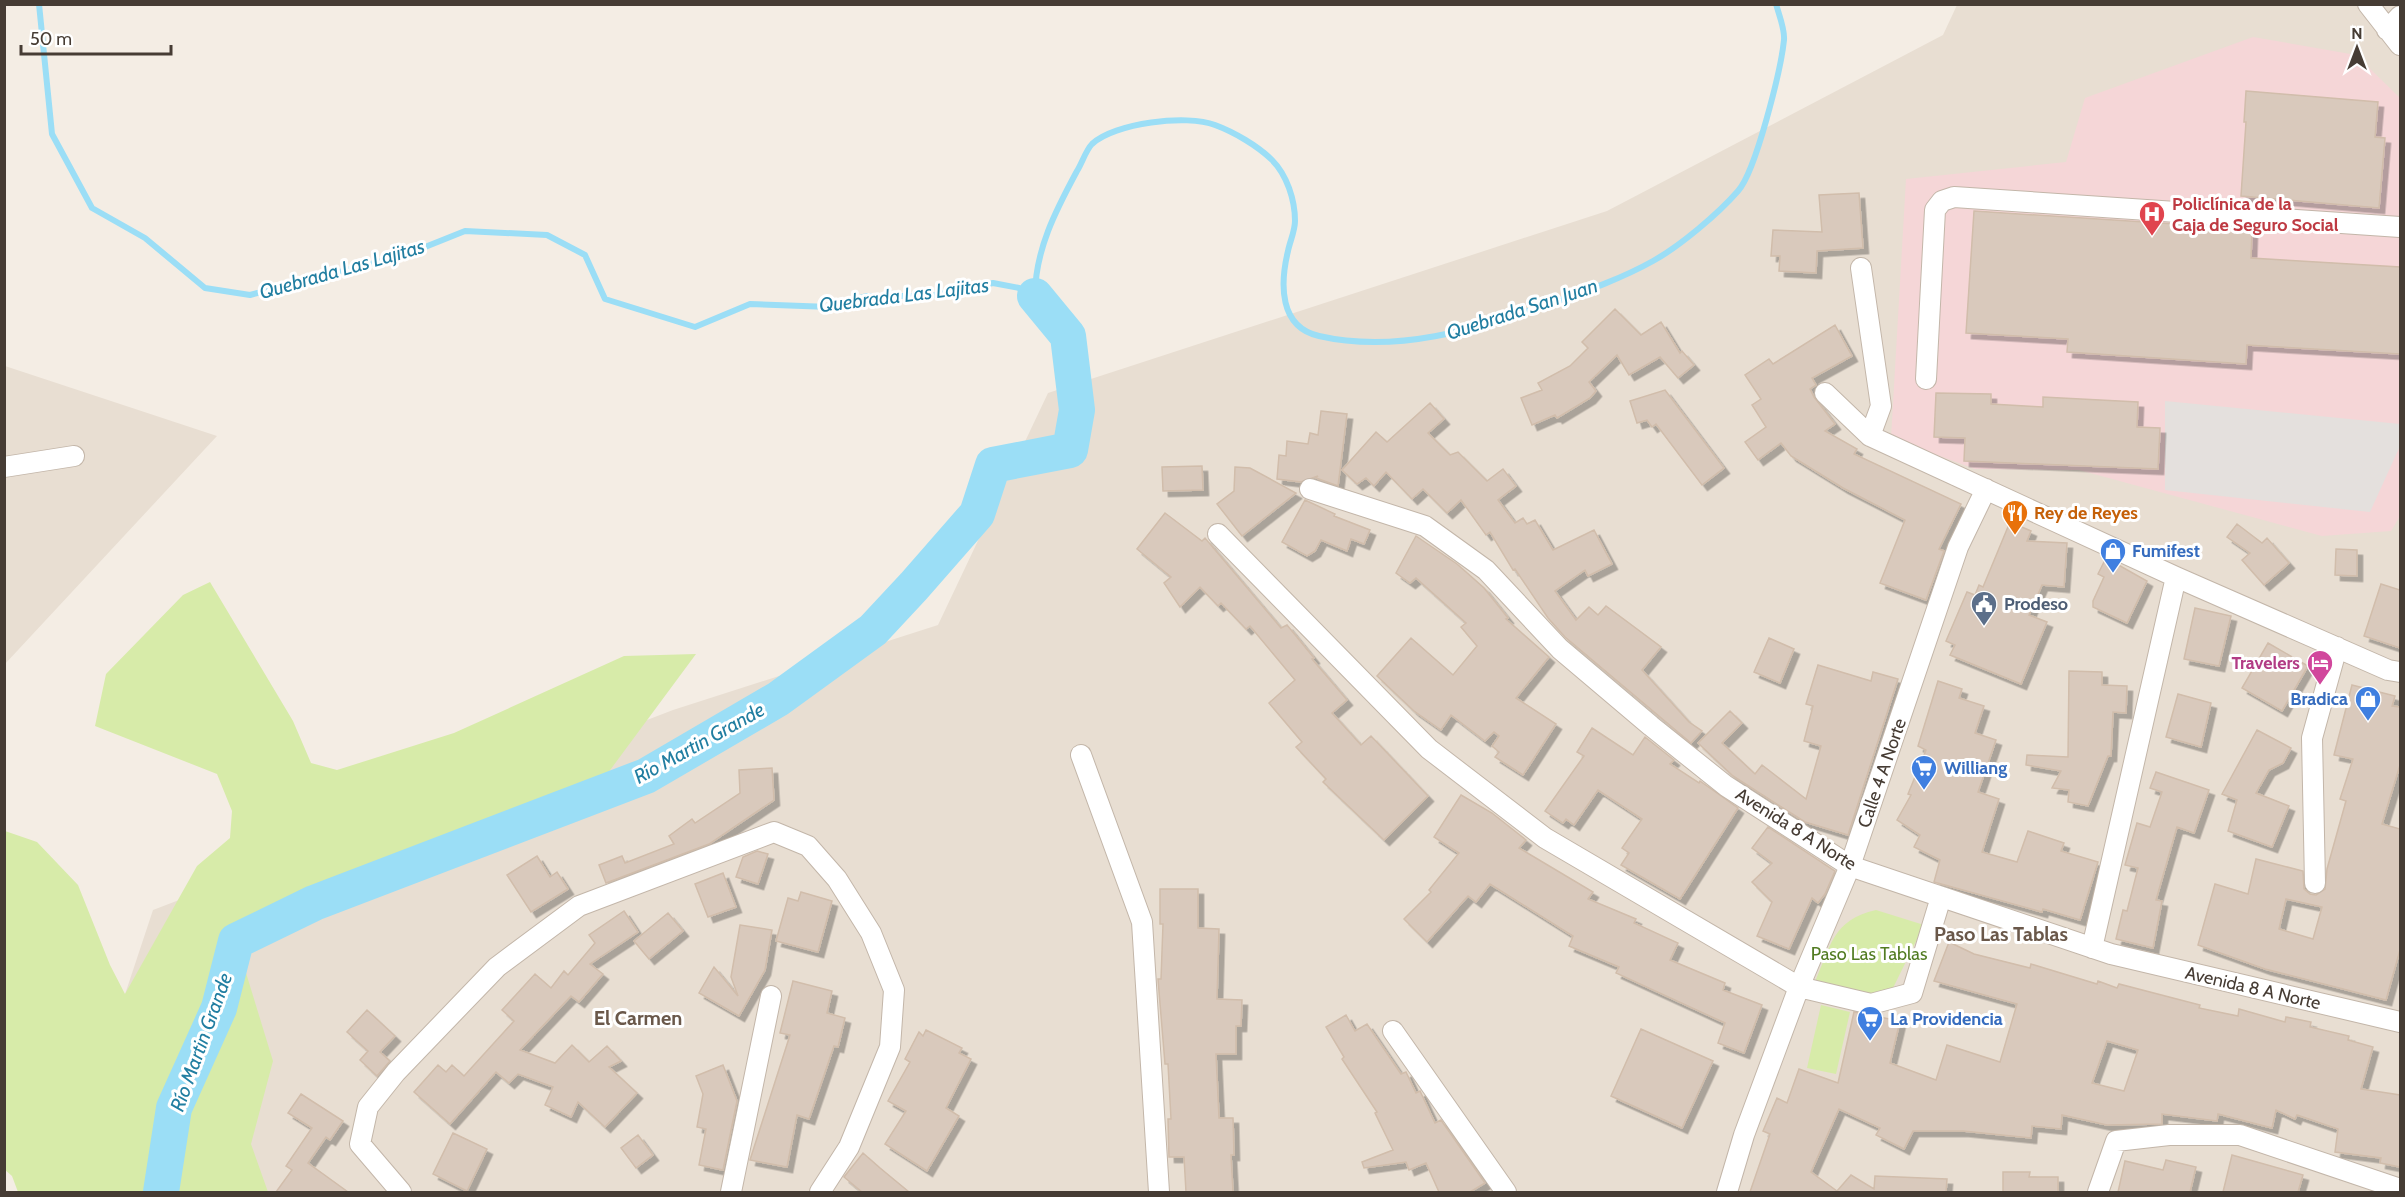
<svg xmlns="http://www.w3.org/2000/svg" width="2405" height="1197" font-family="Cabin,sans-serif">
<defs>
<filter id="shadow"><feDropShadow dx="5.5" dy="5.5" stdDeviation="0" flood-color="#0004"/></filter>
</defs>
<rect width="100%" height="100%" fill="#f4ede4"/>
<path fill="#e8ded2" d="M1957,5H2400V1192H129L75,1145L153,910L673,710L938,625L1048,393L1607,211L1943,35Z
M5,366L217,436L5,664Z"/>
<path fill="#f5d6d7" d="M2253,37L2356,55L2400,98V516L2391,531L2322,536L2079,470L1975,469L1891,438L1906,179L2066,162L2085,98Z"/>
<path fill="#d7eba9" d="M210,582L293,721L311,763L337,770L454,733L624,656L696,654L602,781L235,937L273,1061L251,1144L268,1192H18L12,1176L4,1169L5,831L37,842L78,885L110,965L125,994L197,866L230,838L232,811L217,774L95,726L106,674L183,595Z
M1876,910L1924,925L1892,990L1863,999L1814,984C1831,946 1832,920 1876,910Z
M1821,1005L1850,1012L1836,1074L1807,1068Z"/>
<path fill="#e4e0dd" d="M2165,401L2400,424V446L2370,512L2165,490Z"/>
<g fill="none" stroke-linecap="round" stroke-linejoin="round">
<path stroke="#9bdef6" stroke-width="6" d="M39,4L52,134L92,208L145,238L205,288L250,295L405,255L465,231L547,235L585,255L605,299L695,327L750,304L830,307L867,296H930L993,283L1019,288L1035,296C1035,250 1056,210 1077,171C1082,163 1086,150 1092,144C1114,123 1187,114 1215,125C1234,132 1258,146 1272,160C1287,175 1295,200 1295,221C1295,231 1290,241 1288,251C1280,284 1279,327 1319,336C1397,354 1474,329 1546,305C1583,292 1619,280 1653,261C1680,246 1718,214 1738,191C1756,171 1781,69 1784,40C1785,29 1779,15 1776,4"/>
<path stroke="#9bdef6" stroke-width="36" d="M161,1192L174,1108L219,1008L236,941L314,903L646,776L778,699L873,630L914,586L977,514L993,465L1070,450L1077,410L1068,336L1035,296"/>
</g>
<path fill="#d9c9bc" stroke="#d1bdab" stroke-width="1.5" fill-rule="evenodd" filter="url(#shadow)" d="M2246,91L2378,102L2375,137L2385,138L2379,208L2241,196L2246,122H2244Z
M1859,193L1863,248L1817,251L1816,273L1779,271L1780,256H1771L1773,230L1822,232L1819,195Z
M1974,211L2252,229L2251,258L2400,267V354L2247,345L2246,364L2067,352L2068,339L1966,333Z
M1615,309L1641,335L1661,322L1680,353L1682,351L1694,365L1678,378L1660,357L1629,375L1617,355L1589,382L1596,391L1590,398L1557,418L1555,415L1532,425L1521,398L1542,390L1538,383L1570,366L1588,348L1582,342Z
M1835,325L1852,356L1812,378L1816,385L1810,389L1814,397L1835,424L1825,431L1857,449L1854,454L1961,504L1939,549L1944,551L1926,600L1880,583L1905,520L1843,488L1791,456L1781,443L1758,460L1745,442L1766,427L1752,405L1761,399L1745,375L1769,359L1773,364Z
M1665,390L1724,468L1702,485L1656,424L1652,427L1647,420L1637,423L1630,401Z
M1936,393L1991,394V404L2043,407V397L2138,402L2137,427L2160,428L2158,469L1964,461L1965,438L1934,437Z
M1430,403L1444,419L1428,433L1450,455L1458,452L1487,481L1503,469L1516,486L1498,500L1515,523L1523,518L1527,524L1535,520L1553,550L1594,530L1612,564L1588,576L1585,570L1555,591L1576,620L1589,607L1598,615L1606,606L1661,647L1642,670L1689,722L1702,731L1691,743L1565,637L1548,618L1515,569L1513,570L1490,532L1486,535L1461,500L1447,513L1423,489L1412,499L1386,472L1374,486L1366,478L1357,484L1342,470L1376,432L1387,442Z
M1321,411L1347,414L1338,486L1316,478L1318,476L1301,482L1277,479L1279,455L1286,456L1287,441L1308,444L1310,433L1318,435Z
M1202,466L1203,490L1163,491L1162,467Z
M1235,467L1250,468L1296,493L1242,536L1217,504L1234,491Z
M1305,500L1335,514L1334,516L1370,530L1364,544L1351,539L1347,551L1321,540L1315,551L1307,556L1282,542Z
M1165,513L1202,541L1205,538L1281,628L1287,625L1314,658L1312,659L1347,700L1332,713L1361,745L1371,736L1428,796L1384,840L1323,782L1326,779L1296,747L1302,742L1269,703L1295,680L1250,626L1246,629L1221,603L1218,606L1200,587L1180,607L1164,583L1171,577L1137,549Z
M2010,522L2031,531L2027,541L2067,543L2064,587L2042,585L2029,615L2047,622L2021,684L1950,655L1955,645L1946,641L1967,592L1975,595L1979,585L1983,587Z
M2237,524L2262,543L2267,538L2289,563L2264,585L2242,560L2250,553L2227,537Z
M1416,536L1457,564L1484,588L1508,618L1506,619L1549,657L1516,698L1556,724L1523,775L1495,757L1499,752L1492,746L1499,736L1494,732L1485,741L1451,715L1441,730L1414,711L1377,676L1411,638L1453,675L1477,646L1461,627L1466,623L1416,578L1410,583L1396,573Z
M2336,549L2357,550V576L2335,575Z
M2106,558L2147,581L2127,623L2093,607V601L2104,577L2098,574Z
M2381,584L2400,590V648L2364,636Z
M2195,608L2231,616L2219,666L2184,659Z
M1769,638L1794,649L1780,683L1754,672Z
M2268,643L2308,666L2282,711L2242,688Z
M1818,665L1871,681L1873,672L1898,679L1848,835L1805,822L1733,776L1698,743L1730,711L1742,723L1722,743L1755,774L1762,765L1806,799L1821,746L1804,741L1813,706L1806,704Z
M2069,671L2102,672V685L2127,686L2126,713L2113,712L2111,756H2108L2088,806L2068,802L2069,790L2052,788L2061,771L2026,765L2027,755L2068,757Z
M1938,681L1962,689L1959,698L1984,706L1975,733L1996,740L1978,792L1999,799L1982,852L2017,862L2028,831L2064,843L2061,851L2098,862L2080,920L2043,909L2042,912L1934,882L1940,860L1914,847L1920,835L1897,820L1911,795L1908,794L1926,750L1918,746Z
M2352,685L2395,696L2392,706L2400,707V765L2382,824L2400,829V950L2386,1000L2265,969L2198,945L2215,884L2248,894L2256,859L2303,871L2304,889L2310,894L2316,895L2325,889L2327,869L2346,801L2340,799L2353,759L2334,755ZM2286,899L2322,907L2313,939L2279,929Z
M2178,694L2211,703L2201,747L2166,737Z
M1592,728L1633,755L1645,737L1674,760L1670,764L1699,783L1700,781L1738,808L1680,899L1621,865L1629,853L1622,848L1642,819L1598,790L1574,825L1566,819L1563,823L1545,811L1584,756L1577,752Z
M2257,730L2291,748L2283,763L2269,770L2256,793L2289,806L2272,847L2228,831L2237,800L2222,794Z
M772,768L774,800L709,844L606,883L599,865L622,856L625,863L674,844L669,836L692,819L695,823L740,793L739,770Z
M2156,772L2209,790L2194,833L2177,827L2156,900L2162,901L2153,948L2116,939L2123,910L2127,911L2138,868L2125,865L2137,823L2150,827L2162,792L2150,788Z
M1461,795L1492,813L1526,840L1519,848L1593,892L1588,899L1636,919L1634,923L1678,943L1670,960L1725,983L1723,990L1762,1005L1744,1053L1718,1043L1725,1023L1616,973L1619,967L1569,946L1573,936L1490,884L1476,902L1468,896L1427,942L1404,919L1431,892L1429,890L1459,853L1434,837Z
M1768,827L1835,871L1825,894L1818,903L1812,898L1789,949L1757,936L1772,902L1752,882L1772,863L1752,848Z
M757,851L768,854L758,884L736,877L743,857Z
M537,856L550,877L557,872L568,889L531,912L507,875Z
M723,873L736,907L708,917L695,884Z
M1160,889H1198V928L1219,929L1217,999L1242,1000L1241,1026H1236V1054H1216L1219,1118H1233L1234,1155H1231L1233,1192H1186L1184,1157H1169L1168,1119H1171L1168,1064H1165L1158,979H1161L1163,924H1160Z
M801,892L832,901L818,952L776,941L788,898L798,901Z
M624,911L638,932L590,964L603,974L579,1002L571,996L520,1050L555,1063L572,1045L589,1062L607,1046L621,1061L609,1067L637,1093L605,1127L578,1102L571,1117L545,1105L553,1087L518,1074L509,1083L496,1072L450,1124L414,1092L438,1065L446,1072L452,1065L464,1076L514,1021L502,1010L535,974L551,988L564,971L568,975L595,943L589,935Z
M668,913L683,931L649,959L634,941Z
M740,925L772,930L765,970L739,1016L699,993L714,967L738,996L731,977Z
M1949,942L1974,954L2030,968L2031,964L2097,984L2098,981L2117,988L2119,984L2200,1005L2199,1008L2238,1016L2239,1009L2285,1022L2286,1017L2311,1022L2310,1027L2349,1036L2348,1040L2373,1047L2361,1089L2400,1095V1167L2380,1163L2381,1158L2335,1152L2338,1129L2297,1115L2295,1119L2276,1110L2272,1128L2218,1114L2217,1121L2162,1114V1124L2107,1125L2062,1115L2061,1129L2032,1126L2031,1138L1963,1131H1913L1904,1149L1876,1135L1880,1128L1839,1109L1811,1172L1837,1191L1851,1175L1874,1189L1875,1176L1947,1179L1946,1192H1750L1770,1134L1763,1131L1777,1098L1787,1103L1799,1069L1838,1083L1854,1012L1900,1021L1890,1063L1936,1080L1947,1045L2000,1062L2017,1004L1934,981ZM2107,1041L2138,1050L2124,1091L2092,1083Z
M793,981L832,991L827,1013L845,1018L838,1047L834,1046L809,1119L797,1115L787,1167L750,1160L790,1035L780,1033Z
M367,1010L395,1036L380,1052L390,1061L377,1076L360,1060L368,1051L347,1032Z
M1346,1015L1355,1031L1367,1024L1401,1074L1406,1072L1416,1093L1420,1091L1435,1123L1441,1120L1485,1183L1470,1192H1439L1426,1163L1409,1170L1406,1162L1364,1168L1362,1162L1393,1150L1375,1113L1377,1112L1342,1059L1344,1057L1326,1027Z
M1641,1029L1713,1061L1682,1128L1611,1096Z
M926,1030L962,1048L959,1053L971,1059L946,1108L959,1116L927,1171L885,1144L906,1111L888,1101L910,1062L905,1059L919,1032L923,1036Z
M723,1065L737,1101L723,1170L699,1165L706,1129L697,1127L703,1094L696,1076Z
M301,1094L343,1121L330,1140L326,1137L308,1163L348,1192H276L292,1170L286,1166L312,1128L288,1113Z
M453,1133L487,1149L467,1191L433,1174Z
M638,1135L653,1155L636,1168L621,1148Z
M863,1153L880,1168L909,1192H862L844,1177Z
M2232,1155L2303,1175L2298,1192H2223Z
M2166,1160L2196,1167L2190,1192H2118L2125,1161L2163,1170Z
M2003,1172H2030L2029,1177H2058V1192H2003Z"/>
<g fill="none" stroke-linecap="round" stroke-linejoin="round">
<g stroke="#c3b6a9" stroke-width="22">
<path id="street" d="M2368,4L2400,45
M2387,30L2400,16
M1861,268L1881,406L1870,436
M1926,379L1935,210L1942,201L1954,197L2400,227
M1825,393L1870,436L2176,577L2388,670L2400,672
M4,467L74,456
M1310,489L1425,526L1486,570L1560,649L1651,726L1726,786L1850,866L2111,954L2400,1022
M1218,534L1429,749L1545,838L1799,987L1871,1004L1912,993L1941,897
M1081,755L1142,922L1159,1192
M2315,883L2312,738L2337,647
M2092,948L2176,577
M1393,1031L1506,1192
M401,1192L360,1144L368,1107L396,1072L497,967L579,906L774,832L808,846L837,879L871,933L894,990L890,1047L849,1147L820,1192
M731,1192L771,996
M1727,1192L1744,1135L1799,987L1850,866L1958,547L1986,489
M2098,1192L2116,1141L2169,1135H2240L2400,1189"/>
</g>
<use href="#street" stroke="#fff" stroke-width="20"/>
</g>
<defs>
<g id="hospital-pin" transform="scale(1.35)"><path d="M0 17L-7.5 6A9.5 9.5 0 1 1 7.5 6Z" fill="#e0444e" stroke="#fff"/><path d="M-5-5h3v3.5h4V-5h3V5h-3V1.5h-4V5h-3Z" fill="#fff"/></g>
<g id="restaurant-pin" transform="scale(1.35)"><path d="M0 17L-7.5 6A9.5 9.5 0 1 1 7.5 6Z" fill="#e8710a" stroke="#fff"/><path d="M-5-6h1v4h1v-4h1v4h1v-4h1v5L-1.5 .5V6h-2V.5L-5-1ZM5-6V6H3V1.5H1.5Q1.5-4 5-6Z" fill="#fff"/></g>
<g id="shop-pin" transform="scale(1.35)"><path d="M0 17L-7.5 6A9.5 9.5 0 1 1 7.5 6Z" fill="#3f7fe0" stroke="#fff"/><path d="M-5-2.5h2.3a2.7 3.5 0 0 1 5.4 0H5L5.5 6h-11ZM-1.5-2.5h3a1.5 2.3 0 0 0-3 0Z" fill="#fff"/></g>
<g id="civic-pin" transform="scale(1.35)"><path d="M0 17L-7.5 6A9.5 9.5 0 1 1 7.5 6Z" fill="#5c6f8a" stroke="#fff"/><path d="M-.6-6.5H3V-4.5H.6V-3L4-1V1h2V6H-6V1h2V-1L-.6-3ZM-1.2 2.5V6h2.4V2.5Z" fill="#fff"/></g>
<g id="hotel-pin" transform="scale(1.35)"><path d="M0 17L-7.5 6A9.5 9.5 0 1 1 7.5 6Z" fill="#d1479c" stroke="#fff"/><path d="M-6-4.5h1.5V1H6V5H4.5V3h-9V5H-6ZM-4 0a1.8 1.8 0 1 1 3.6 0ZM.5 0V-2.5h3Q6-2.5 6 0Z" fill="#fff"/></g>
<g id="supermarket-pin" transform="scale(1.35)"><path d="M0 17L-7.5 6A9.5 9.5 0 1 1 7.5 6Z" fill="#3f7fe0" stroke="#fff"/><path d="M-6-5.5h2.5l.6 2H6L4.5 2H-2.5L-4.4-4H-6ZM-1.5 3.2a1.3 1.3 0 1 0 .1 0ZM3 3.2a1.3 1.3 0 1 0 .1 0Z" fill="#fff"/></g>
</defs>
<g fill-rule="evenodd">
<use href="#hospital-pin" x="2152" y="214"/>
<use href="#restaurant-pin" x="2015" y="513"/>
<use href="#shop-pin" x="2113" y="551"/>
<use href="#civic-pin" x="1984" y="604"/>
<use href="#hotel-pin" x="2320" y="663"/>
<use href="#shop-pin" x="2368" y="699"/>
<use href="#supermarket-pin" x="1924" y="768"/>
<use href="#supermarket-pin" x="1870" y="1019"/>
</g>
<g text-anchor="middle" dominant-baseline="central" stroke-width="6" stroke-linejoin="round" paint-order="stroke">
<g font-size="18" font-weight="bold" fill="#be3a42" stroke="#fff" text-anchor="start">
<text x="2172" y="204">Policlínica de la<tspan x="2172" dy="21">Caja de Seguro Social</tspan></text>
</g>
<g font-size="18" font-weight="bold" fill="#c56008" stroke="#fff" text-anchor="start">
<text x="2034" y="513">Rey de Reyes</text>
</g>
<g font-size="18" font-weight="bold" fill="#366cbe" stroke="#fff" text-anchor="start">
<text x="2132" y="551">Fumifest</text>
<text x="2348" y="699" text-anchor="end">Bradica</text>
<text x="1944" y="768">Williang</text>
<text x="1890" y="1019">La Providencia</text>
</g>
<g font-size="18" font-weight="bold" fill="#4e5e75" stroke="#fff" text-anchor="start">
<text x="2004" y="604">Prodeso</text>
</g>
<g font-size="18" font-weight="bold" fill="#b23c85" stroke="#fff" text-anchor="end">
<text x="2300" y="663">Travelers</text>
</g>
<g font-size="18" fill="#463c34" stroke="#fff">
<text transform="translate(1882 773) rotate(-71)">Calle 4 A Norte</text>
<text transform="translate(1796 829) rotate(32)">Avenida 8 A Norte</text>
<text transform="translate(2253 988) rotate(13)">Avenida 8 A Norte</text>
</g>
<g font-size="18" fill="#527c22" stroke="#fff">
<text x="1869" y="954">Paso Las Tablas</text>
</g>
<g font-size="20" font-style="italic" fill="#217ea1" stroke="#fff">
<text transform="translate(342 269) rotate(-16)">Quebrada Las Lajitas</text>
<text transform="translate(904 295) rotate(-7)">Quebrada Las Lajitas</text>
<text transform="translate(1522 309) rotate(-18)">Quebrada San Juan</text>
<text transform="translate(699 743) rotate(-29)">Río Martin Grande</text>
<text transform="translate(201 1042) rotate(-70)">Río Martin Grande</text>
</g>
<g font-size="20" font-weight="bold" fill="#6a584a" stroke="#fff">
<text x="2001" y="934">Paso Las Tablas</text>
<text x="638" y="1018">El Carmen</text>
</g>
</g>
<rect width="2405" height="1197" fill="none" stroke="#463c34" stroke-width="12"/>
<g transform="translate(2357 48)" stroke="#ffffff" stroke-width="4.5" paint-order="stroke">
<path d="M0-4.5L10 22L0 15L-10 22Z" fill="#463c34"/>
<text y="-9" font-size="16" font-weight="bold" text-anchor="middle" fill="#463c34">N</text>
</g>
<path d="M21 45v9h150v-9" fill="none" stroke="#463c34" stroke-width="3"/>
<text x="30" y="45" font-size="18" fill="#463c34" stroke="#ffffff" stroke-width="4.5" paint-order="stroke">50 m</text>
</svg>
